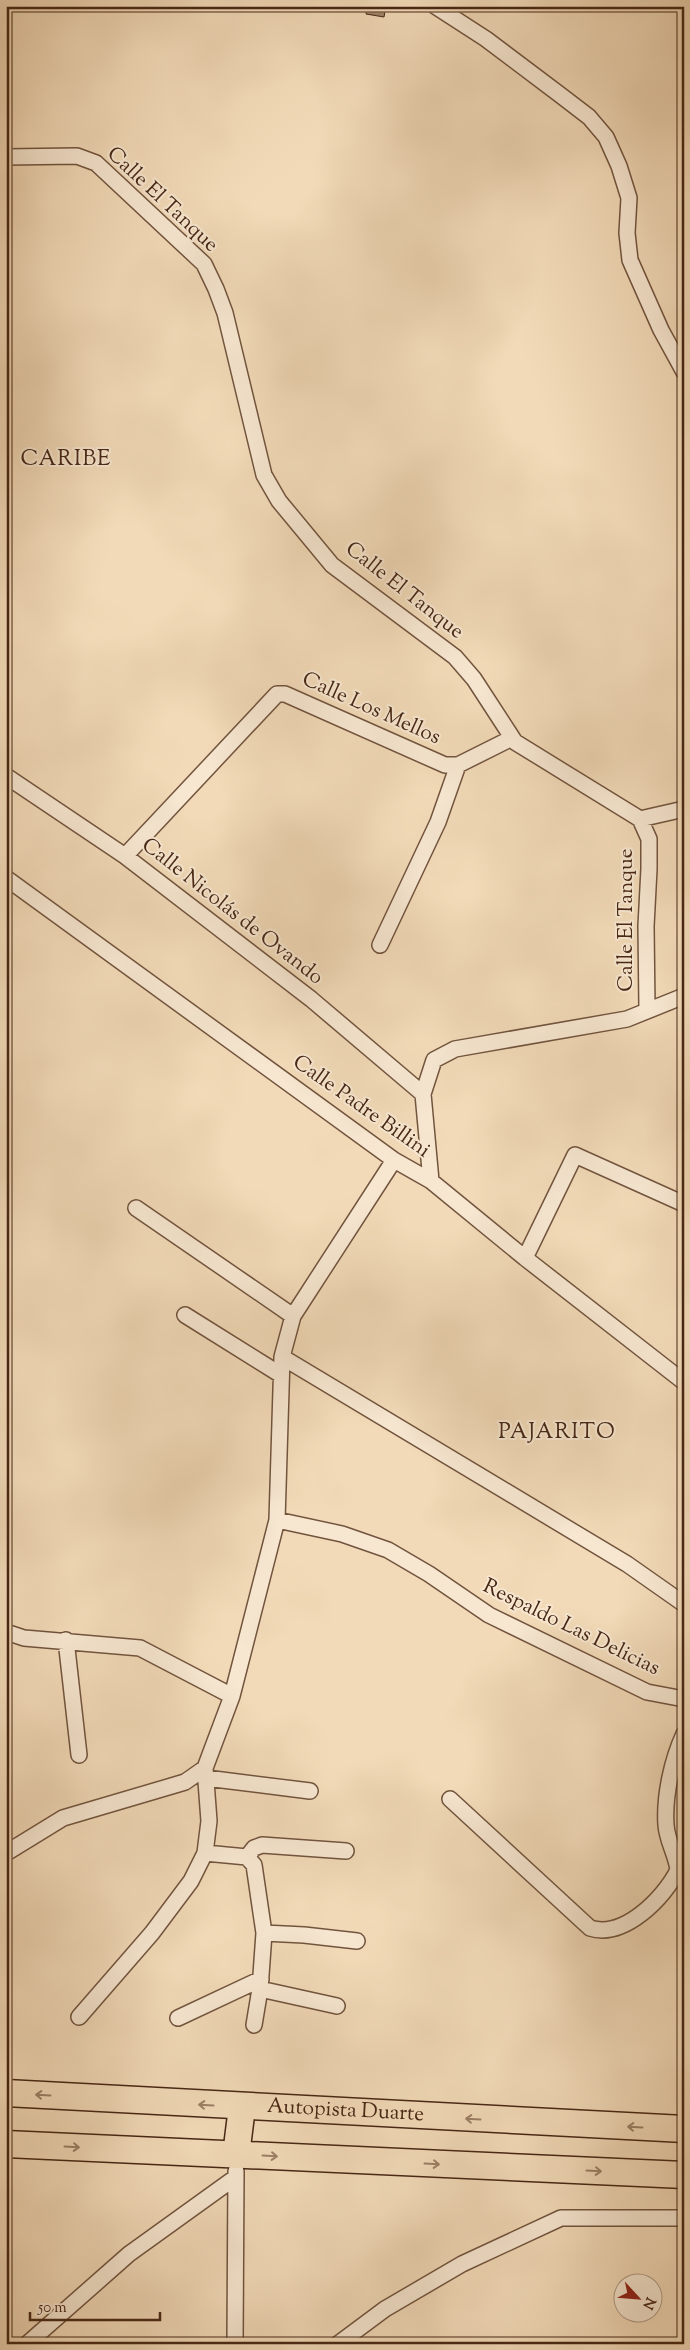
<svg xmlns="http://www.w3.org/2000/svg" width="690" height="2350" font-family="'Sorts Mill Goudy',serif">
<rect width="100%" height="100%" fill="#f2dab8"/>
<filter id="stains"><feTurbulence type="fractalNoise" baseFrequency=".004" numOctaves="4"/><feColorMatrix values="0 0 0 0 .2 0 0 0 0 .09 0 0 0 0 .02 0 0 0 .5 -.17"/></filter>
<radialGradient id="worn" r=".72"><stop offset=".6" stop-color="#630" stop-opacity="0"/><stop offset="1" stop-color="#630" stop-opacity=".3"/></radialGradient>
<path fill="#a0846a" stroke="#472715" d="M367,6H386L384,17L366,14Z"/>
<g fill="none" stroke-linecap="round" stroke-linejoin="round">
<g stroke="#72543e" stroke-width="18">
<path id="street" d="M435,6L486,39L559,94L589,117L606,137L619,166L629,198L627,233L630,260L661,330L684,372
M6,157L77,156L96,163L204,264L216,289L225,313L264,475L279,501L332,565L455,657L474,679L515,742L640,819L649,839V869L646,926L647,1009
M6,776L125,856L311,999L423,1094
M640,819L684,809
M125,856L277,694H285L445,765H458L512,738
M6,878L394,1160L431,1181L525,1258L684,1382
M380,945L438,822L458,765
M431,1181L423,1094L434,1060L455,1049L627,1019L684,996
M136,1208L293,1316
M525,1258L575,1155L684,1204
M185,1315L281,1375
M282,1357L627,1564L684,1604
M277,1520L342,1534L388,1550L429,1574L489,1615L647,1692L684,1699
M6,1632L24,1638L140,1648L232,1696
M66,1640L79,1755
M206,1778L310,1791
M450,1799L590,1928C624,1939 664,1898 678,1870C676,1854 667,1841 666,1825C664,1796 672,1760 684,1734
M6,1853L63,1818L185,1782L205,1768L232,1696L277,1520L282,1357L293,1316L394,1160
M205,1853L247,1857L254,1865L264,1933L260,1989L254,2025
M247,1857L254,1848L262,1845L346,1851
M264,1933L304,1935L357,1941
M260,1989L337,2006
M79,2017L152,1933L191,1881L205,1853L209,1821L205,1768
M178,2018L261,1979
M27,2344L129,2254L236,2177
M235,2344L236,2171
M338,2344L385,2309L462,2264L561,2218H684"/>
</g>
<g stroke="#472715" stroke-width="29">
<g id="highway">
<path id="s1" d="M6,2093L684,2129"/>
<path d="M6,2144L684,2175"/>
<path d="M236,2155L242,2107"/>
</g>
</g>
<use href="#street" stroke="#f7e7d1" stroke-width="15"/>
<use href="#highway" stroke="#f2dab8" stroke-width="26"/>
</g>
<defs><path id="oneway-shaft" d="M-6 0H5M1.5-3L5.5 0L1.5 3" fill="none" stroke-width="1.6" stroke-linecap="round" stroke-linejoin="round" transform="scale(1.25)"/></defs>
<g stroke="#9c8066">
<use href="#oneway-shaft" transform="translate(43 2095) rotate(-177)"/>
<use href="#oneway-shaft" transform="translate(206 2105) rotate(-177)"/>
<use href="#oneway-shaft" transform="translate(473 2119) rotate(-177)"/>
<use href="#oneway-shaft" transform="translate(635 2127) rotate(-177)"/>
<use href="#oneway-shaft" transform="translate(72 2147) rotate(3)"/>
<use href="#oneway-shaft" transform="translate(270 2156) rotate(3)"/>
<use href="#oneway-shaft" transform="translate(432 2164) rotate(3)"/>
<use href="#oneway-shaft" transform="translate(594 2171) rotate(3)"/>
</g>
<g text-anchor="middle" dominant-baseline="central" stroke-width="4" stroke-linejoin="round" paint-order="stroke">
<g font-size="21" fill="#472715" stroke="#f7e7d1">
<text transform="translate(162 200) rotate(43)">Calle El Tanque</text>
<text transform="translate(404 591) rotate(38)">Calle El Tanque</text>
<text transform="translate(371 709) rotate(24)">Calle Los Mellos</text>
<text transform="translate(232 912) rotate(38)">Calle Nicolás de Ovando</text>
<text transform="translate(627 920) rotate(-90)">Calle El Tanque</text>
<text transform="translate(361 1107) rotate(35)">Calle Padre Billini</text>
<text transform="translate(571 1628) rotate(26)">Respaldo Las Delicias</text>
<text stroke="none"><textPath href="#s1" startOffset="340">Autopista Duarte</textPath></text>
</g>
<g font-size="22" letter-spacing="1" fill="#472715" stroke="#f7e7d1">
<text x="66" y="460">CARIBE</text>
<text x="557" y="1433">PAJARITO</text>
</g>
</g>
<rect width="690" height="2350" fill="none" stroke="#f2dab8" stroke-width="25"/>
<rect x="8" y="8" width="675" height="2335" fill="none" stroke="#472715" stroke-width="2.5"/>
<rect x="12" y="12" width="665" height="2325" fill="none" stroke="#472715"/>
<g transform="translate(638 2298) rotate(116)"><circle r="24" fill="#f7e7d1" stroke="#b19a86"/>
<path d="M0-4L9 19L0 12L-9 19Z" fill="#8f2418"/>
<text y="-8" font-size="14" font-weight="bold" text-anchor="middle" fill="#472715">N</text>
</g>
<path d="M30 2312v8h130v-8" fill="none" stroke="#472715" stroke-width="2.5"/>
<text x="38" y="2312" font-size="15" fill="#472715" stroke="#f7e7d1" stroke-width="4" paint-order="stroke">50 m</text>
<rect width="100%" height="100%" filter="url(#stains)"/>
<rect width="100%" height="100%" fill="url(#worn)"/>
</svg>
